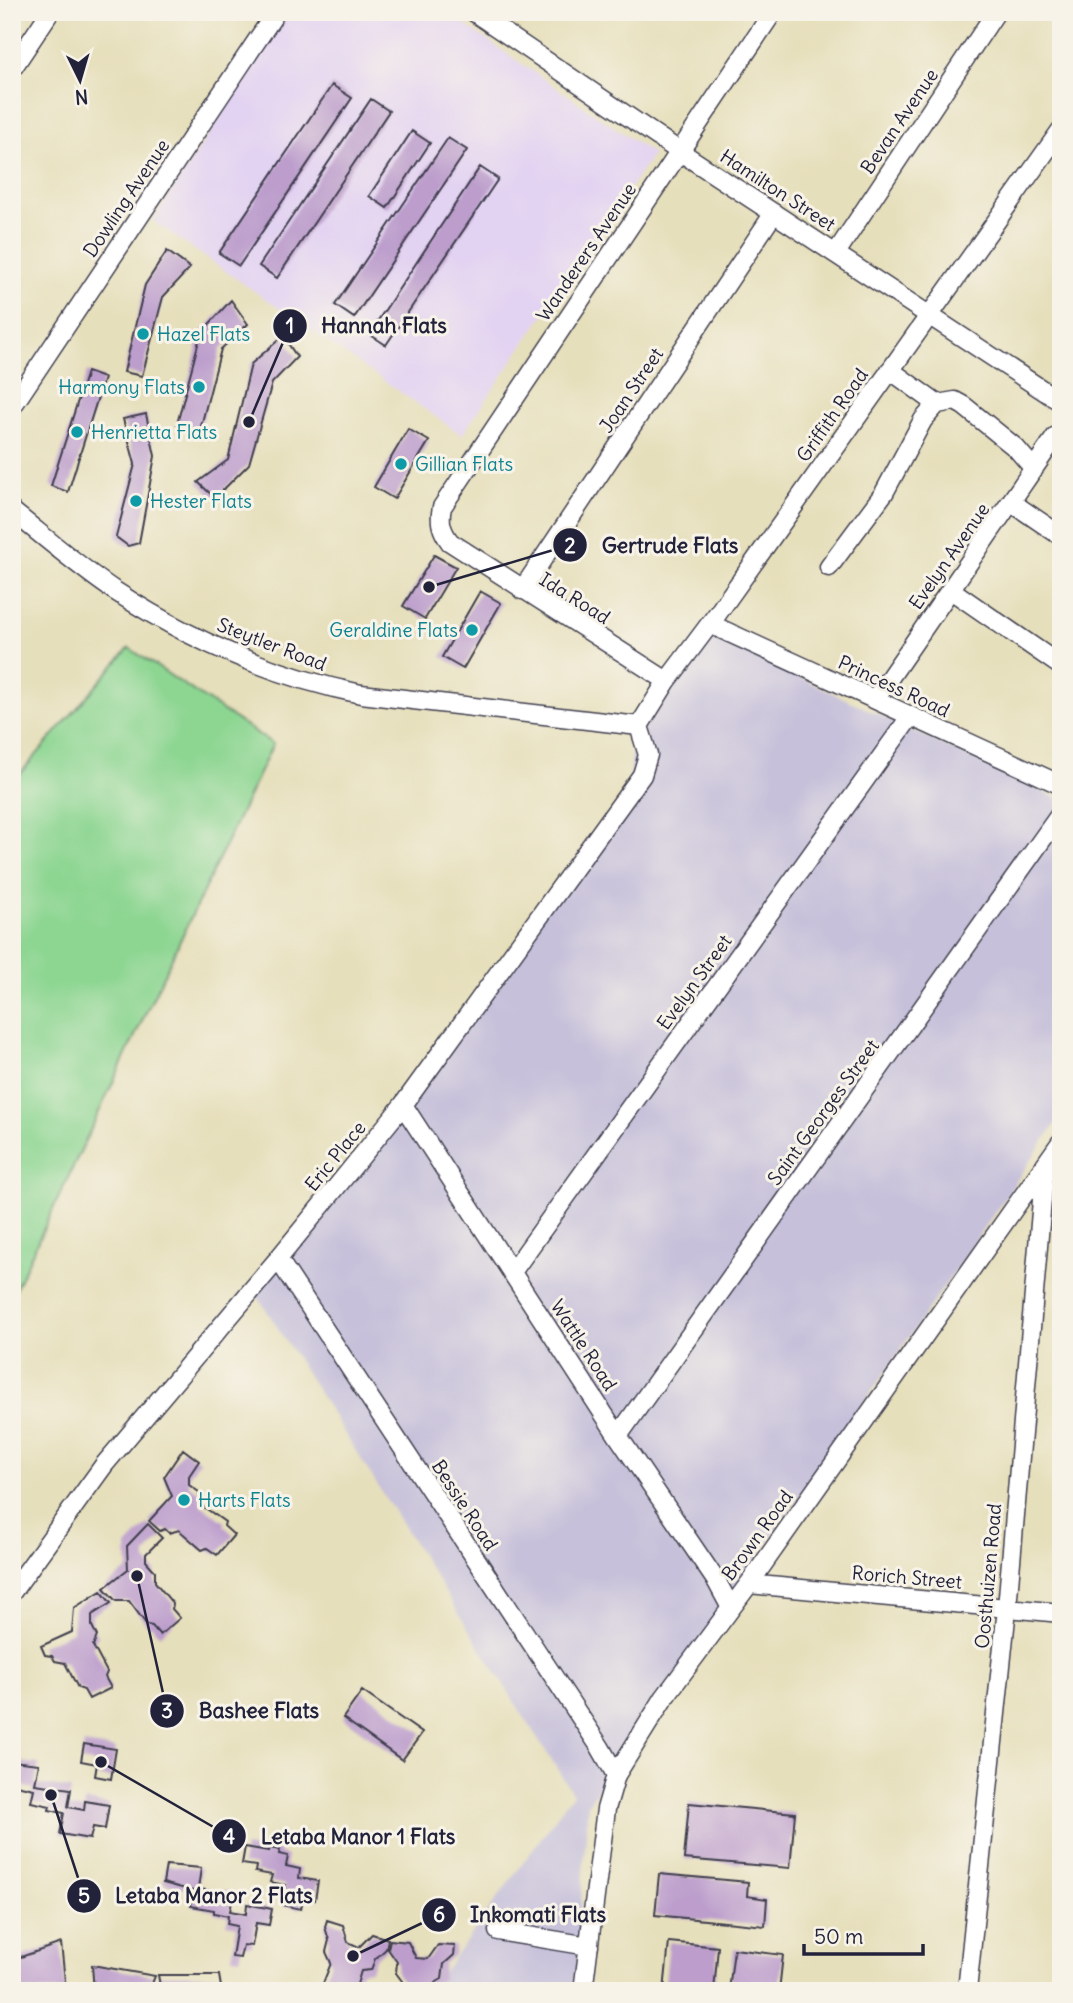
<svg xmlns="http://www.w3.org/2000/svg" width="1073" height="2003" font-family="Delius,sans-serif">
<rect width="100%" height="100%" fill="#f7f3e8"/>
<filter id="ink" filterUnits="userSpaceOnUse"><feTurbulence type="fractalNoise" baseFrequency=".0143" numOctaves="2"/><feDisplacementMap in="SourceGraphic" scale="14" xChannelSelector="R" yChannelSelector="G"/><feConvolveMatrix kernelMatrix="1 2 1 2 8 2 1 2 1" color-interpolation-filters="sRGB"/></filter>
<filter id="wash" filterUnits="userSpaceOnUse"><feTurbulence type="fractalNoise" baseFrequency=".00686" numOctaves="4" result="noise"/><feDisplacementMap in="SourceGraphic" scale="28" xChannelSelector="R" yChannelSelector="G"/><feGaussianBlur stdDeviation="1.57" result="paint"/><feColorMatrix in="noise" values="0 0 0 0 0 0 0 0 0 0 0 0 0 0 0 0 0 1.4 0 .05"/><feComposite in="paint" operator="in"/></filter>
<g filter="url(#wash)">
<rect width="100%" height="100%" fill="#e6dfbb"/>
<path fill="#e3d3f2" d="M288,12H446L653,154L462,435L153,221Z"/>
<path fill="#c6c0da" d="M707,634L1061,800V1116L588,1804L575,1991H430L573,1794L253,1289L628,797L632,749L624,735Z"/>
<path fill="#8dd692" stroke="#587c66" stroke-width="2" d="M129,648L273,744L12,1296V783Z"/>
<g id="blocks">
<path fill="#bc9dcc" d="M332,85L352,98L239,266L219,253Z
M371,99L389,111L277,278L259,266Z
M412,131L430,143L387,208L369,196Z
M448,138L467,150L354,318L335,305Z
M480,167L498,179L386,345L369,334Z
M167,251L190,268L163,297L142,376L124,372L145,285Z
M231,300L248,324L221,349L200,430L177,424L201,333Z
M283,336L297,357L272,383L249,464L215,498L198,482L228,460L251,364Z
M87,372L104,378L68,492L51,486Z
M146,414L155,456L139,543L128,546L116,537L135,464L123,419Z
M408,429L429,441L394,499L374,487Z
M434,555L456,567L425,619L403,606Z
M480,591L501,603L463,669L442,657Z
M183,1449L199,1461L189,1476V1485L199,1492L201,1505L225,1522L224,1526L234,1535L217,1555L207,1548L202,1550L179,1530L169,1533L165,1529L160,1531L149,1521L172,1496L164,1477Z
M148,1524L162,1538L146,1554V1561L155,1571V1582L173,1604L172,1609L180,1618L160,1635L152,1626L147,1625L129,1601H116L104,1588L128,1569L127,1546Z
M101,1591L111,1603L92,1615V1626L97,1636L93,1646L107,1672L105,1677L111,1688L89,1699L84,1690L78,1688L65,1663L55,1661L52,1656L45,1655L41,1646L72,1632L74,1608Z
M362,1691L422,1733L402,1760L343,1718Z
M84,1744L116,1749L111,1779L95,1776L97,1764L81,1761Z
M12,1761L39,1764L35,1784L71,1789L68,1807L84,1810L85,1801L109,1805L105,1829L93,1827L90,1839L60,1834L64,1813L49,1810L50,1806L31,1802L34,1789L16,1785L17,1781L12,1780Z
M689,1803L795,1813L790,1868L684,1859Z
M245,1847L269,1851L270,1848L280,1850L279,1854L288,1856L286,1866L300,1869L299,1878L318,1881L315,1900L303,1898L301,1909L282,1905L285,1885L270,1882L272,1875L255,1872L256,1866L242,1864Z
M166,1865L201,1868L198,1889L222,1892L223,1890L234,1892L230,1911L246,1914L247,1904L272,1909L269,1925L256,1923L252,1946L243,1945L240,1958L232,1957L237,1926L227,1924L228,1916L214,1913V1910L191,1906L193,1891L163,1883Z
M659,1874L748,1882L747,1896L767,1899L765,1926L655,1915Z
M327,1920L343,1925L348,1942L359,1947L372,1934L388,1939L386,1949L375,1959L371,1970L361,1971L355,1991H320L331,1963L326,1952L329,1940L325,1927Z
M390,1940L408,1942L416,1958L428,1959L438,1945L455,1946L454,1955L444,1964L442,1979L435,1983L434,1991H401L402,1981L396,1973L397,1962L388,1949Z
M669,1942L718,1947L714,1991H664Z
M61,1943L66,1991H13L12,1960Z
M734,1949L783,1955L779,1991H729Z
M92,1965L155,1976L149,1991H94Z
M158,1975H219L221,1987L217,1991H161Z"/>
</g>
</g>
<g filter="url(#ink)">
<use href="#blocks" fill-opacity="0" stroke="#3f3e4e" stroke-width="2"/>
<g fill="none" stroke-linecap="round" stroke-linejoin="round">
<g stroke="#3f3e4e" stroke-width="21">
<path id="minor" d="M474,12L679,151L1061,402
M12,69L50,12
M836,253L996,12
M890,370L937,404
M12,407L276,12
M1011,502L1061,536
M12,511C46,538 79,567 115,591C190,640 273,676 361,694L639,726
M829,567L884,493L923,420L937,404L955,401L964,406L1016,448L1034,469
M522,590L774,213
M951,590L1061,666
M710,624L1061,785
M667,681L450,542C441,530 439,521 442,507L773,12
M875,699L1056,436
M639,726L667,681L718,613L1061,130
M403,1105L618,1436L717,1582L731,1608
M278,1259L600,1747L616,1775
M512,1272L910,717
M618,1436L1061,813
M749,1584L1061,1613
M12,1592L104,1465L278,1259L403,1105L642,775L648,755L639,726
M498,1931L589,1946
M583,1991L606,1809L616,1775L664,1698L749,1584L1061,1142
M967,1991L1007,1608L1045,1165"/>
</g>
<use href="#minor" stroke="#fff" stroke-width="18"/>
</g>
</g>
<g fill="#0f9aa8" stroke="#f7f3e8" stroke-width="2.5">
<circle cx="143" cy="334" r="7"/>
<circle cx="199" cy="387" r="7"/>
<circle cx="77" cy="432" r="7"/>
<circle cx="401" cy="464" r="7"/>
<circle cx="136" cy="501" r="7"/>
<circle cx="472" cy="630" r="7"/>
<circle cx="184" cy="1500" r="7"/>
</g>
<g text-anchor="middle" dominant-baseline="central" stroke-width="6" stroke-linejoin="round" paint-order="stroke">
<g font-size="19" fill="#22223b" stroke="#f7f3e8">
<text transform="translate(899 121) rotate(-56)">Bevan Avenue</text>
<text transform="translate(778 190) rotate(33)">Hamilton Street</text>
<text transform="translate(126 198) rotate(-56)">Dowling Avenue</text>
<text transform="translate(586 252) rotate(-56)">Wanderers Avenue</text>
<text transform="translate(631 390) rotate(-56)">Joan Street</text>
<text transform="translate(832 415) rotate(-55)">Griffith Road</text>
<text transform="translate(949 556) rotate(-55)">Evelyn Avenue</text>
<text transform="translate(575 598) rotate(32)">Ida Road</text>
<text transform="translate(272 644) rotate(21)">Steytler Road</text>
<text transform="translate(894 686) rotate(25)">Princess Road</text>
<text transform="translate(694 982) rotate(-54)">Evelyn Street</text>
<text transform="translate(823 1112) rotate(-54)">Saint Georges Street</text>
<text transform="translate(335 1156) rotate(-51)">Eric Place</text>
<text transform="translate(584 1345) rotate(57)">Wattle Road</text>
<text transform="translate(465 1505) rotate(57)">Bessie Road</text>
<text transform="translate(757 1535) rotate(-54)">Brown Road</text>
<text transform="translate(988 1576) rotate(-85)">Oosthuizen Road</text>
<text transform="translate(907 1577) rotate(5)">Rorich Street</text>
</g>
<g font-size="19" fill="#0d838f" stroke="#f7f3e8" text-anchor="start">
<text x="157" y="334">Hazel Flats</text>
<text x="185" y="387" text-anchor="end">Harmony Flats</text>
<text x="91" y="432">Henrietta Flats</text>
<text x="415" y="464">Gillian Flats</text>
<text x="150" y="501">Hester Flats</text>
<text x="458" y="630" text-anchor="end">Geraldine Flats</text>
<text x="198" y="1500">Harts Flats</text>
</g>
</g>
<path fill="none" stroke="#22223b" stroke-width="2.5" d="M249 422L290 326M429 587L570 545M137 1576L167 1711M101 1762L229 1836M51 1795L84 1896M353 1956L439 1915"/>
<g fill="#22223b" stroke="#f7f3e8" stroke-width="2.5">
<circle cx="249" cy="422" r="7"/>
<circle cx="429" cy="587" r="7"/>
<circle cx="137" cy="1576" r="7"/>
<circle cx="101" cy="1762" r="7"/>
<circle cx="51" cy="1795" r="7"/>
<circle cx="353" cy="1956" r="7"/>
<circle cx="290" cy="326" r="18"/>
<circle cx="570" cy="545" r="18"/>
<circle cx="167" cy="1711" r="18"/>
<circle cx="229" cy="1836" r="18"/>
<circle cx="84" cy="1896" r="18"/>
<circle cx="439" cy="1915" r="18"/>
</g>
<g font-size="21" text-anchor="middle" font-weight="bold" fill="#fff">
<text x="290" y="333">1</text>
<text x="570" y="553">2</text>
<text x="167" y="1718">3</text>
<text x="229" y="1844">4</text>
<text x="84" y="1903">5</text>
<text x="439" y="1922">6</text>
</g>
<g font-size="21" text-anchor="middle" font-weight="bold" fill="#22223b" stroke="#f7f3e8" stroke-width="6" stroke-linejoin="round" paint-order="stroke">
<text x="384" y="333">Hannah Flats</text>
<text x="670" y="553">Gertrude Flats</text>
<text x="259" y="1718">Bashee Flats</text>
<text x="358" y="1844">Letaba Manor 1 Flats</text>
<text x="214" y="1903">Letaba Manor 2 Flats</text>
<text x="538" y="1922">Inkomati Flats</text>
</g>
<rect width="1073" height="2003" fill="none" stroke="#f7f3e8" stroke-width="42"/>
<g transform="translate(80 80) rotate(175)" stroke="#f7f3e8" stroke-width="5" paint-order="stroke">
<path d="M0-5L12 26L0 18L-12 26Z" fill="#22223b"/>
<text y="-10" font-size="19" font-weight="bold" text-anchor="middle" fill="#22223b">N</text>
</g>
<path d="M804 1944v10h119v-10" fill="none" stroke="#22223b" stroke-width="3.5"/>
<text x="814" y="1944" font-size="21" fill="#22223b" stroke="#f7f3e8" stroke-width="5" paint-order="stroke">50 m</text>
</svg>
